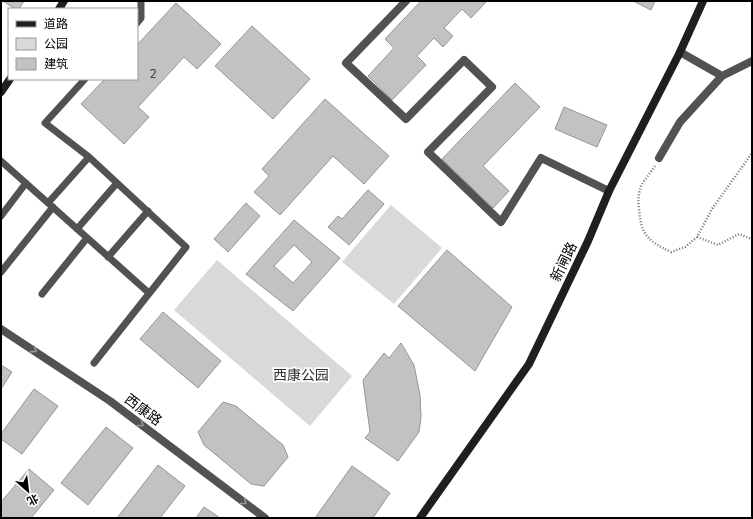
<svg xmlns="http://www.w3.org/2000/svg" width="753" height="519" font-family="'Nunito Sans','Noto Sans SC',sans-serif">
<rect width="100%" height="100%" fill="#fff"/>
<path fill="#d9d9d9" d="M391,205L442,248L394,304L342,262Z
M217,260L352,376L310,426L174,310Z"/>
<path fill="#c2c2c2" stroke="#969696" fill-rule="evenodd" d="M3,1H24L19,9H15Z
M421,1H487L471,18L462,9L444,28L453,36L443,47L434,38L417,56L426,65L392,100L368,76L394,48L385,39Z
M633,1H655L651,10Z
M176,3L221,44L197,69L184,57L138,107L149,117L124,144L81,104L105,79H137V45Z
M252,26L310,79L273,119L215,66Z
M515,83L540,107L483,166L509,191L493,208L442,159Z
M325,99L389,156L364,184L333,156L280,215L254,192L269,176L262,169Z
M564,107L607,125L597,147L555,129Z
M368,190L384,204L349,245L328,227L338,216L342,219Z
M246,203L260,216L228,252L214,239Z
M294,220L340,258L293,311L246,274ZM294,245L312,262L293,283L274,266Z
M447,250L512,307L475,371L398,306Z
M163,312L221,361L198,388L140,339Z
M401,343L414,365L420,395L421,417L419,432L398,461L365,438L370,432L363,380L384,353L389,358Z
M1,365L12,372L1,389Z
M34,389L58,406L22,454L1,439V434Z
M223,402L236,406L283,445L288,457L264,486L251,484L204,445L198,432Z
M106,427L133,448L88,505L61,483Z
M158,465L185,486L160,518H117Z
M352,466L390,493L373,518H315Z
M29,469L54,490L31,518H1V502Z
M204,507L220,518H196Z"/>
<g fill="none" stroke-linecap="round" stroke-linejoin="round">
<path stroke="#747474" stroke-width="2.5" stroke-dasharray="1 2" stroke-linecap="butt" d="M655,166C651,172 646,178 642,184C638,193 638,200 639,209C641,235 648,241 671,252L685,247L697,237L712,209L752,153
M697,237L718,245L739,234L752,239"/>
<path stroke="#525252" stroke-width="7" d="M137,23L141,18V1
M85,79L45,123L89,157L186,247L94,363
M1,161L149,293
M48,203L89,157
M1,216L26,183
M77,229L117,183
M108,257L148,211
M1,272L53,207
M42,294L87,238"/>
<path stroke="#525252" stroke-width="8" d="M406,1L346,63L406,119L464,60L492,87L428,152L501,222L541,158L609,191
M722,76L752,61
M659,158L680,122L722,76L680,52"/>
<path stroke="#525252" stroke-width="8" d="M1,329L110,401L265,518"/>
<path stroke="#1f1f1f" stroke-width="8" d="M59,9L64,1
M1,92L10,79
M420,518L529,364L588,241L609,191L680,52L703,1"/>
</g>
<defs><path id="oneway-chevron" d="M-2-3.5L2.5 0L-2 3.5" fill="none" stroke-width="1.6" stroke-linecap="round" stroke-linejoin="round"/></defs>
<g stroke="#979797">
<use href="#oneway-chevron" transform="translate(34 350) rotate(33)"/>
<use href="#oneway-chevron" transform="translate(141 424) rotate(37)"/>
<use href="#oneway-chevron" transform="translate(244 502) rotate(37)"/>
</g>
<g text-anchor="middle" dominant-baseline="central" stroke-width="3.5" stroke-linejoin="round" paint-order="stroke">
<g font-size="12" fill="#303030">
<text x="153" y="74">2</text>
</g>
<g font-size="14" fill="#000" stroke="#fff">
<text transform="translate(564 262) rotate(-64)">新闸路</text>
<text transform="translate(143 410) rotate(37)">西康路</text>
</g>
<g font-size="14" fill="#303030" stroke="#fff">
<text x="301" y="375">西康公园</text>
</g>
</g>
<rect width="753" height="519" fill="none" stroke="#000000" stroke-width="4"/>
<rect x="8" y="8" width="130" height="72" fill="#ffffff" stroke="#999999"/>
<rect x="16" y="21" width="20" height="6" fill="#1f1f1f" stroke="#999999"/>
<text x="44" y="28" font-size="12" fill="#000000">道路</text>
<rect x="16" y="38" width="20" height="12" fill="#d9d9d9" stroke="#999999"/>
<text x="44" y="48" font-size="12" fill="#000000">公园</text>
<rect x="16" y="58" width="20" height="12" fill="#c2c2c2" stroke="#999999"/>
<text x="44" y="68" font-size="12" fill="#000000">建筑</text>
<g transform="translate(28 491) rotate(152)" stroke="#ffffff" stroke-width="3" paint-order="stroke">
<path d="M0-3L7 15L0 10L-7 15Z" fill="#000000"/>
<text y="-6" font-size="11" font-weight="bold" text-anchor="middle" fill="#000000">北</text>
</g>
</svg>
